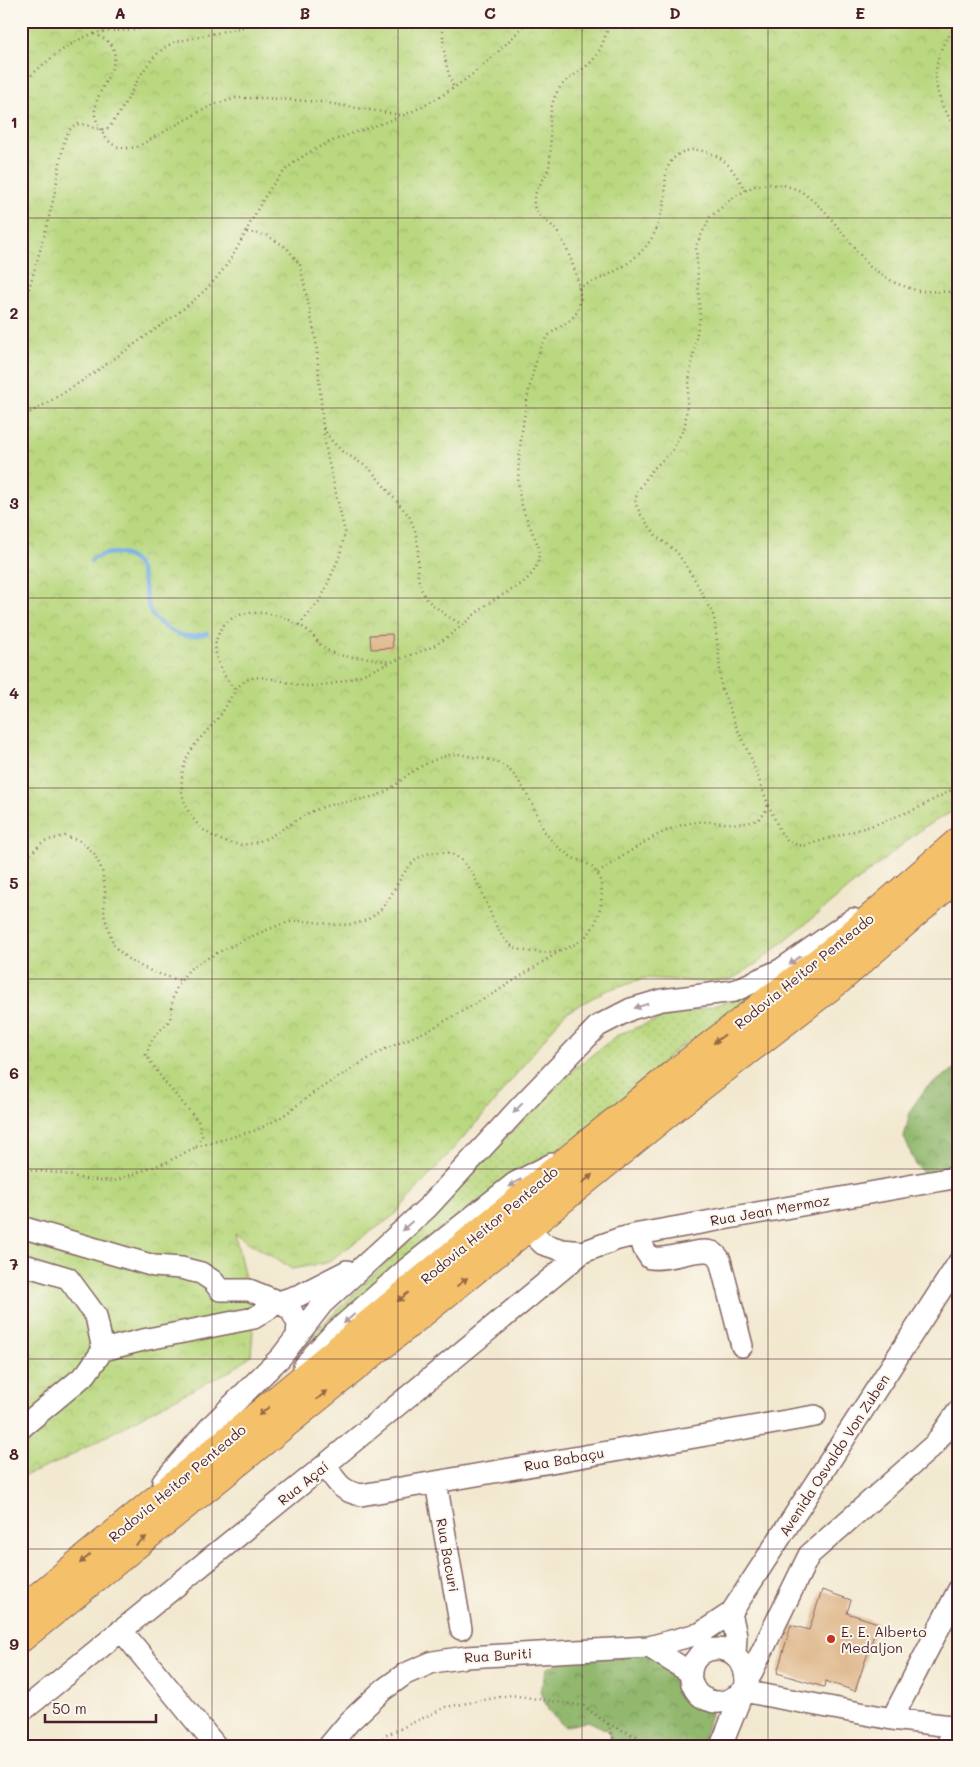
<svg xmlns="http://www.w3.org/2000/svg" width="980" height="1767" font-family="Mali,sans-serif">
<defs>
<pattern id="grass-dots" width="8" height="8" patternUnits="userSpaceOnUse" patternTransform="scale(1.25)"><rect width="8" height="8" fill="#b9d87f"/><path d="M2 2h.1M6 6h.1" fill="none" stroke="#a1b96e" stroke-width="1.8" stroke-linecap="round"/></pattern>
<pattern id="forest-crowns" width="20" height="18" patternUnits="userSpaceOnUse" patternTransform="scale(1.25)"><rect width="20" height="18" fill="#92b86e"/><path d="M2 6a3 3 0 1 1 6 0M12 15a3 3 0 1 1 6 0" fill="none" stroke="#79955b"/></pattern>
<pattern id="park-crowns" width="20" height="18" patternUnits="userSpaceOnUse" patternTransform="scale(1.25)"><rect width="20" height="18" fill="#b9d87f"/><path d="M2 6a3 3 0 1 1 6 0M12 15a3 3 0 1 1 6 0" fill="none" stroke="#a1b96e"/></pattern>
</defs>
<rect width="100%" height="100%" fill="#fbf7ec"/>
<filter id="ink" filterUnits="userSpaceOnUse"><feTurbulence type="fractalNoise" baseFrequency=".02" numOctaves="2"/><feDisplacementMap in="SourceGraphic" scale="10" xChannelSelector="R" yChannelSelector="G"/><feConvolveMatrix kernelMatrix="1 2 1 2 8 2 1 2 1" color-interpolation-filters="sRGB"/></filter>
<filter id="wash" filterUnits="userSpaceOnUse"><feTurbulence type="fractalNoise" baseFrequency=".0096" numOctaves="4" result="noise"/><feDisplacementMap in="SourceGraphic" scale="20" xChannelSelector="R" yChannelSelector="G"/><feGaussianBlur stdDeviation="1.12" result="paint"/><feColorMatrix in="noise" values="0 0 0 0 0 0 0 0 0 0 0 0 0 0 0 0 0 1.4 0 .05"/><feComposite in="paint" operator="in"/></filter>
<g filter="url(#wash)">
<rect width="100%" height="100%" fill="#f2e8cf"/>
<path fill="url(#grass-dots)" stroke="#827c55" d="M749,995L738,1009L679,1048L569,1145L309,1348L307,1340L416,1233L504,1139L575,1068L619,1034L671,1015L706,1008Z"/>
<path fill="url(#forest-crowns)" stroke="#6e6c4c" d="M959,1066V1161L925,1175L916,1165L904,1137L911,1109L926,1088Z
M664,1650L712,1710L705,1731V1746H613L609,1731L588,1721L565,1727L549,1712L540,1690L547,1668L568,1659Z"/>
<path fill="url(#park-crowns)" stroke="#827c55" d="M21,21H959V808L924,827L756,964L730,980L705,982L644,978L605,991L565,1013L485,1113L393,1216L326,1263L292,1269L235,1234L254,1318L251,1355L232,1370L160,1406L63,1460L21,1477Z"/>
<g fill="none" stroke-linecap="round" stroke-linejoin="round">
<path stroke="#73ace3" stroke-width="4.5" d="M91,561C100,554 109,552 120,554C151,560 140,595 152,615C156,621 164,626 170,630C182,638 194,637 207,633"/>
</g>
<g id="blocks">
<path fill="#dcb081" d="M392,634L393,648L371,649L370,635Z
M822,1590L851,1600L847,1613L878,1623L855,1691L825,1681L824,1687L777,1673L791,1625L809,1630Z"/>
</g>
</g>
<g filter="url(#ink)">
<use href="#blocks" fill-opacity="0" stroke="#856564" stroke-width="1"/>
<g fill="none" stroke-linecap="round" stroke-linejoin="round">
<g stroke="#856564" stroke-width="24">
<path id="minor" d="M21,1227L154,1266L181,1268L201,1273L213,1281L220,1290H249L279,1302L291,1310L298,1324L297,1336
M527,1228L543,1244L562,1250L583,1252
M639,1234L644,1249L650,1258C669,1261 698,1247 712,1252C716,1254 718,1257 720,1260L742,1346
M21,1264L68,1278L96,1316L103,1350
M304,1367L314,1354L333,1334L409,1267L515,1183L552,1164
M21,1428L86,1374L103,1350L143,1340L254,1318L279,1302L300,1295L347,1271
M325,1465C337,1482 340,1491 361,1495L815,1416
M163,1482L212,1425L281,1357L322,1304L428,1207L520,1107L598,1026L631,1009L662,1000L734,991L780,970L853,919
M436,1482L461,1629
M731,1613L736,1635L735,1655
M121,1630L216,1746
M649,1647L691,1673
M743,1691L892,1719L959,1727
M743,1691C733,1699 721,1706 708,1700C699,1697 693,1689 691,1680C686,1640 747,1636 746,1684
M21,1712L325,1465L583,1252L618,1239L639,1234L959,1177
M892,1719L959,1589
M329,1746L349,1722L383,1690L405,1674L433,1662L466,1657L649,1647L701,1633L731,1613L959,1262
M721,1746L746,1684L809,1555L935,1444L959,1410
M946,1746L959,1724"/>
</g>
<g stroke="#856564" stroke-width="30">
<path id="major" d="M21,1611L575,1154L676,1072L835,949L959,841
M21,1638L527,1228L680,1103L839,980L959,875"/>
</g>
<path stroke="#856564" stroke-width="2.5" stroke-dasharray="1 4" stroke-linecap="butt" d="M443,21C442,45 445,67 454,88
M959,24C932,50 929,86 948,116C951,122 954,128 959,132
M94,34C138,50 98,82 95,109C94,114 96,120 98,124C106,143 116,151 137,147L210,106L236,98H265L321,102L401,115
M21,86C37,68 75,36 100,32C121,29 140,34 159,21
M247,232L268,236L287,248L300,265L316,340L323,427L330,439L342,451L370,469L409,516L415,530L418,546V577L421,589L427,600L447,616L463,625
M578,288C606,277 639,263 654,234C659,223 663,209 665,197C666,188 664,176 668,167C678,145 702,147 720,158C731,165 739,180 746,191
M959,292L918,291L895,283L870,267L824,210L801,191L784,185L769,184L754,186L734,197L710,217L696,246L700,316L690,373L685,426L672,451L652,470L637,492L635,503L641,515L657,537L677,552L695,580L714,617L719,656L721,686L735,724L751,758L768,804L780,831L788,842L803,846L874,825L918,808L959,786
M952,293L959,318
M21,318C34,268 51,220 59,169C61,158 63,137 71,128C80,119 90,128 100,129C103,130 105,129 108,128C133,101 139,58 175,42L252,25L264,21
M21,417C63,396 101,368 139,341C168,320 200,300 222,271C249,237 259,189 295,162C329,136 374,129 413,111C460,89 493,59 528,21
M299,625L321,599L340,555L345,532L327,455L323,428
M234,689C222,674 209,652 219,633C234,601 283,612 307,630C315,636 319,646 329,651C342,658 356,657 370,658C376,659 383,661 389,662
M598,873C625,855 664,825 697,822C714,820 752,830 763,815C765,813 767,808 768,804
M21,877L29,855L44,841L65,836L80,841L94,853L102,870L105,890L104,915L114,946L130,961L153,972L182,981
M196,1147L257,1130L283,1116L313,1093L353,1068L383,1050L431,1029L496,992L560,951
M21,1169L60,1173L85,1179L114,1181L167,1162L196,1147L202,1136L198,1121L163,1080L146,1055C148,1050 149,1045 152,1040C156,1033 164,1028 169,1021C173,1014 171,1006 173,997C175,989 184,975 190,969C205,957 278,922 296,921C322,920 345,932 370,918C399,902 398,853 439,852C479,851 485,918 506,941C513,949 526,952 536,952C549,954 566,950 577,943C591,936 600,917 601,902C603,887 601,873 589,865C584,861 578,861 573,858C565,853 554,844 548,836C543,830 540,822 537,814C529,798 519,776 504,766C496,760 483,758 473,757C467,756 462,754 456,754C441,755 423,765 410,773C401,780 393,788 383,793C360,803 334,800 311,812C287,823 264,848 236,844C194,838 169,795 188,756C195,741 209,730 219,717C229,704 233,686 249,679C265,673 290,685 306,686C314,686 324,685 331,684C353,680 374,669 394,661C409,655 427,651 440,642C457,631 471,617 486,605C508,589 541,583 539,548C532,530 521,510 519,491C515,462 529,368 544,342C554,324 576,326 580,302C582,284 566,241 554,228C548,221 535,215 534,205C532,191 546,179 549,167C554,142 544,116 557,92C565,78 580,73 591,62C601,52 606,35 610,21
M608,1724L636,1736L647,1746
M376,1746L387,1735L446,1707L511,1695L584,1706L608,1724L616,1746"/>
<use href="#minor" stroke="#fff" stroke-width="21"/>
<use href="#major" stroke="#f4c16a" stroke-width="28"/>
</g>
<defs><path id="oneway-solid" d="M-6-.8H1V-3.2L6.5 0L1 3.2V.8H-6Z" transform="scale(1.25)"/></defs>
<g fill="#ae9aa0">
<use href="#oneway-solid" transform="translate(795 960) rotate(145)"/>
<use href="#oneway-solid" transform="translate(641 1006) rotate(163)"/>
<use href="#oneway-solid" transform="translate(518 1108) rotate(133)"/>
<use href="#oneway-solid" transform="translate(515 1183) rotate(147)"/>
<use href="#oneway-solid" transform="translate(407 1226) rotate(138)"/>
<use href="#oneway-solid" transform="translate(349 1319) rotate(139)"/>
</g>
<g fill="#966847">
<use href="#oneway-solid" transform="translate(719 1039) rotate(142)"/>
<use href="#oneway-solid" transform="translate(587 1179) rotate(-40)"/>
<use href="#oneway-solid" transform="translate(462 1282) rotate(-39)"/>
<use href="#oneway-solid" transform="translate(403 1297) rotate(141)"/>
<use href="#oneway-solid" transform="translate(322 1395) rotate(-39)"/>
<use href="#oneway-solid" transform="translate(264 1411) rotate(140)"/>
<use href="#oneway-solid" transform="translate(141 1541) rotate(-39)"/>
<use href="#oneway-solid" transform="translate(85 1559) rotate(140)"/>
</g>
</g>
<path fill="none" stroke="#4a1f2b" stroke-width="1" stroke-opacity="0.55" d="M212,21V1746M398,21V1746M582,21V1746M768,21V1746M21,218H959M21,408H959M21,598H959M21,788H959M21,979H959M21,1169H959M21,1359H959M21,1549H959"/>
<circle fill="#c8321e" stroke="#fbf7ec" stroke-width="2" cx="831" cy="1639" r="5"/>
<g text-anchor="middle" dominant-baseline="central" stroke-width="4" stroke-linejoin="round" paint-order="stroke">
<g font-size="14" fill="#4a1f2b" stroke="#fbf7ec">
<text transform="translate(804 971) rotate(-39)">Rodovia Heitor Penteado</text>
<text transform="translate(770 1210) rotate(-10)">Rua Jean Mermoz</text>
<text transform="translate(489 1225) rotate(-40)">Rodovia Heitor Penteado</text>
<text transform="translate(834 1455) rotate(-57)">Avenida Osvaldo Von Zuben</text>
<text transform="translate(564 1459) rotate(-10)">Rua Babaçu</text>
<text transform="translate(177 1483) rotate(-40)">Rodovia Heitor Penteado</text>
<text transform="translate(303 1483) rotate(-39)">Rua Açaí</text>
<text transform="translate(448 1555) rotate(80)">Rua Bacuri</text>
<text transform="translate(498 1655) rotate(-4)">Rua Buriti</text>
</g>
<g font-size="14" fill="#4a1f2b" stroke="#fbf7ec" text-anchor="start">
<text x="841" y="1631">E. E. Alberto<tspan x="841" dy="16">Medaljon</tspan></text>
</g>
</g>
<rect width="980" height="1767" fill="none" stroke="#fbf7ec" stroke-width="55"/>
<path d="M45 1714v8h111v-8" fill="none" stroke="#4a1f2b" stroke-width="2.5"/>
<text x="52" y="1714" font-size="15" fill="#4a1f2b" stroke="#fbf7ec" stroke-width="4" paint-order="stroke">50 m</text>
<rect x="28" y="28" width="924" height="1712" fill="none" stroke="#4a1f2b" stroke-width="2"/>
<g font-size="16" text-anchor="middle" font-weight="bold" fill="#4a1f2b">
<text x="120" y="19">A</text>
<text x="305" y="19">B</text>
<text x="490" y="19">C</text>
<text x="675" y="19">D</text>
<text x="860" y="19">E</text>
<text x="14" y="128">1</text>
<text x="14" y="319">2</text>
<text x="14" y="509">3</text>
<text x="14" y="699">4</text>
<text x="14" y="889">5</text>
<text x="14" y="1079">6</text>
<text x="14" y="1270">7</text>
<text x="14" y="1460">8</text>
<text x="14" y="1650">9</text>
</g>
</svg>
